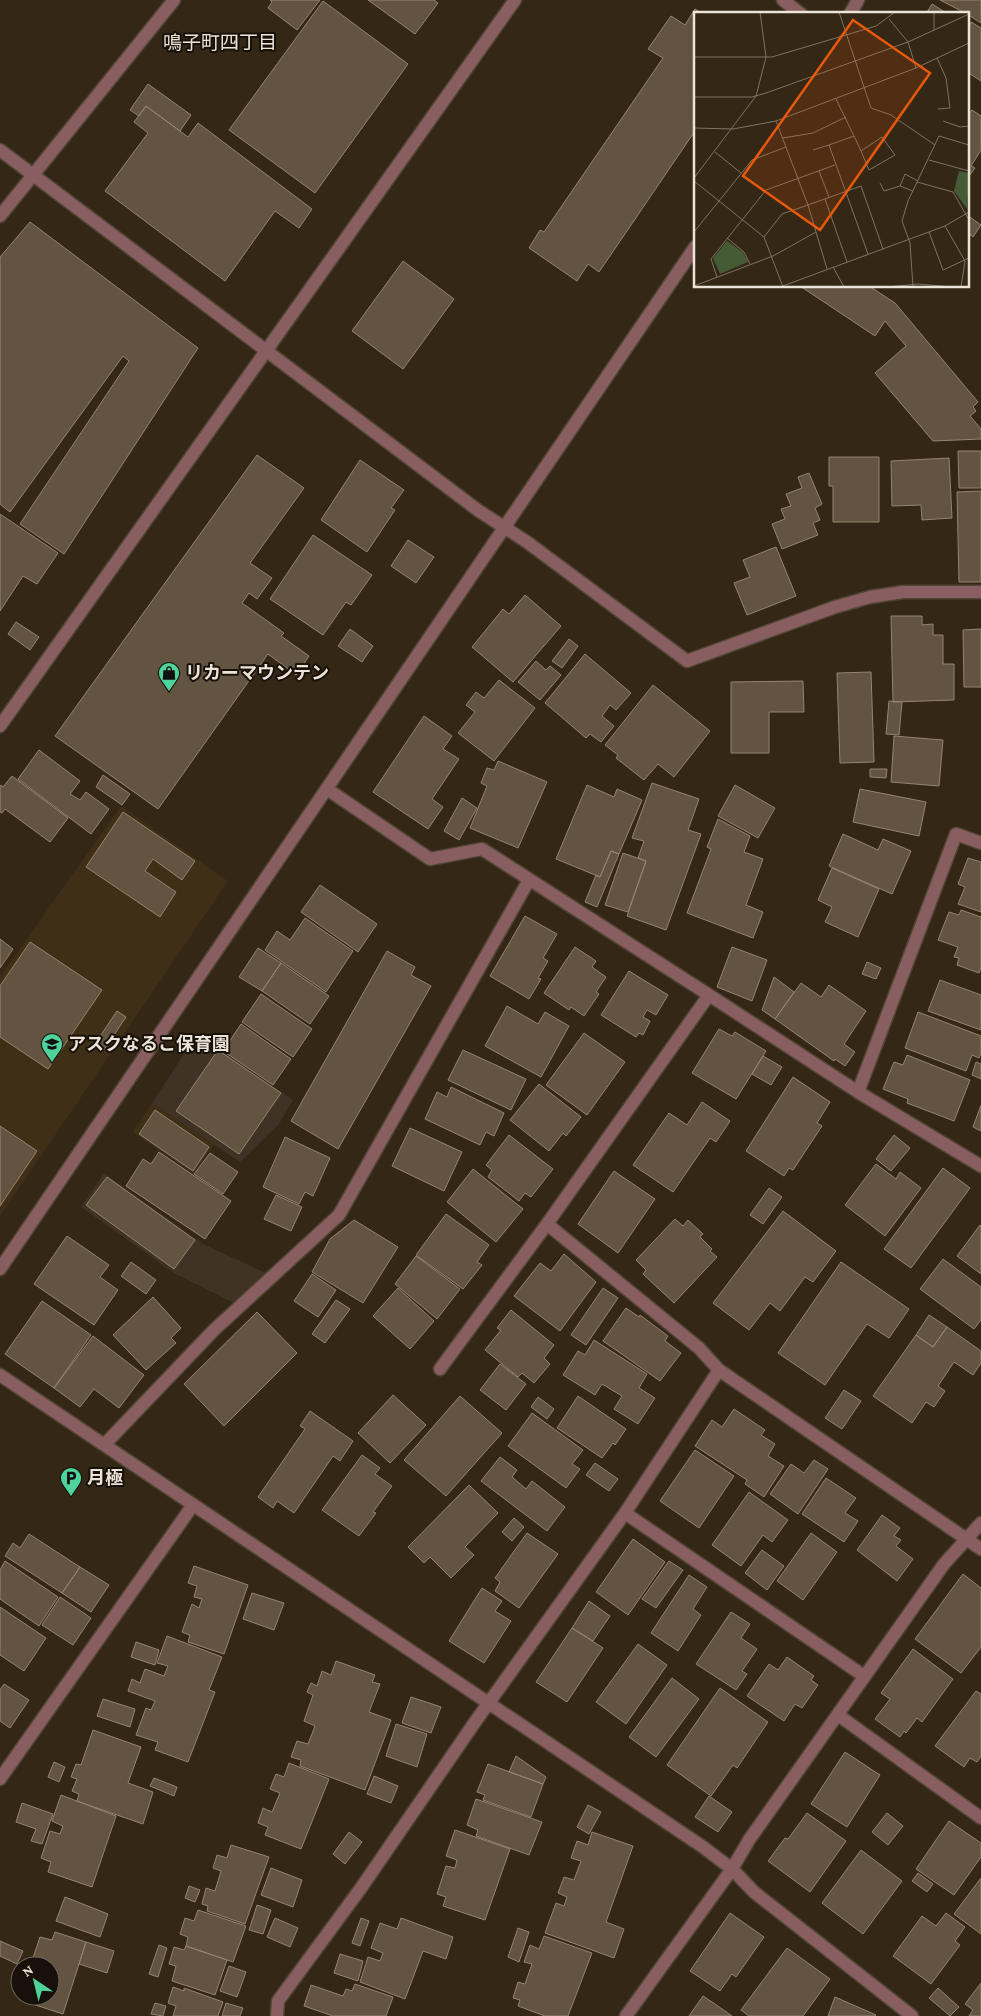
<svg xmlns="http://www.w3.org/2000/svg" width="981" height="2016" font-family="'Crimson Pro','Noto Sans JP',serif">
<rect width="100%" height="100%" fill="#342716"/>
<path fill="#3f2f17" d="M121,806L228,881L0,1216V977Z
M152,1103L214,1144L193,1174L133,1132Z"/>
<path fill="#403225" d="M197,1034L293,1100L279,1124L240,1162L152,1103Z
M104,1173L203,1244L266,1273L234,1303L174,1273L81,1207Z"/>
<path fill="#625441" stroke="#948570" d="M270,0H320L297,30L268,8L272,2Z
M368,0H434L438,3L415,34Z
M940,0H981V23L967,14Z
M323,1L408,64L315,193L229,130Z
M932,4L948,14H926Z
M695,9L703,14H695V131L599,272L588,264L577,281L529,248L540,230L544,232L663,58L648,49L671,16L685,25Z
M971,22L981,28V81L967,72V26L969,27Z
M148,84L191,115L180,131L146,106L139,116L130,110Z
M146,106L188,137L198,123L312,209L299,228L275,211L225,281L105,191L148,133L134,122Z
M972,110L981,116V150L971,166L975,168L967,179V117Z
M967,215L981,225L973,237L967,232Z
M30,222L198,348L64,554L20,524L129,361L123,356L10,512L0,504V257Z
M403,261L454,299L403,369L352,331Z
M800,286H869L895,303L978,402L973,407L976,411L970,416L981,429V439L933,441L875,373L906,346L885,321L875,336Z
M958,451H981V488H959Z
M257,455L304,488L250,563L272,578L257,599L249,593L242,603L284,633L281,636L309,656L296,675L268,654L158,809L55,736Z
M829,457H879V522H833V486H829Z
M949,458L952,518L922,520L921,505L892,506L891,461Z
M360,460L404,490L391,508L395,510L367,552L321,520Z
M809,473L822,504L815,508L820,520L813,523L818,535L782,549L772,524L785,519L781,509L791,506L786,494L802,488L798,477Z
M981,491V582H959L957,492Z
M0,514L58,553L37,584L23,576L0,611Z
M313,535L372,575L351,605L346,602L323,635L270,599Z
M408,540L434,557L416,583L391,566Z
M776,547L796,596L747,615L734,583L750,577L743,560Z
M525,595L561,626L513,682L472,647L503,609L509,614Z
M891,616H922V625L933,624V635H943V664H954V700L893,702Z
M16,622L39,637L30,650L8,634Z
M350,629L373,646L362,662L338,646Z
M981,629V687H964L963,630Z
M569,639L578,646L562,668L552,661Z
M585,654L631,693L616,710L610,705L602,716L614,726L601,742L590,734L586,738L545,703Z
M536,661L546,670L550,666L561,675L540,700L518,682Z
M871,672L874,762L840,763L837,673Z
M499,680L535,708L494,761L458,733L475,712L466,705L476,692L484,698Z
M803,681L804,712H769V753H731V682Z
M653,685L710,731L674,777L658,764L644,780L616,758L618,755L605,745Z
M889,701L902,702L899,735L886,734Z
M424,716L452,736L443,749L459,759L432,799L443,807L428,829L373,792Z
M894,736L943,740L939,786L891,782Z
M39,750L80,781L70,794L80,800L86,792L109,809L91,834L18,779Z
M498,761L547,782L518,848L470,828L487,786L481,783L487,768L494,770Z
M870,769H887L886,778L870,777Z
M103,775L130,794L122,805L96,787Z
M12,776L68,818L50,842L5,809L2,813L0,812V785L3,787Z
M652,783L699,799L688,830L701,834L666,930L627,916L646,861L638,858L644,841L632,838Z
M587,785L614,797L617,789L642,800L619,854L611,851L600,877L556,859Z
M735,785L775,808L758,838L718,816Z
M860,789L926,802L919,836L853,822Z
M462,798L477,808L459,840L444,831Z
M123,812L195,861L182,880L153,859L145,871L176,892L160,917L86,867Z
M718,819L750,836L744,852L763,859L746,905L763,912L753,938L687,913L711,849L707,847Z
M843,834L878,850L883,839L911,851L892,894L829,866Z
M611,851L619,854L597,907L585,902L596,875L600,877Z
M623,853L646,861L628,912L605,905Z
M968,858L981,862V912L958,904L965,887L958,884Z
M832,868L879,889L858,937L825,922L832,907L818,900Z
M320,885L377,924L358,952L301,912Z
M961,910L981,917V968L979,973L957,965L959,958L954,957L958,947L938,940L949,912L959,915Z
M525,916L557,934L543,958L548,961L538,978L541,979L529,999L490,976Z
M305,918L353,951L326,992L265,950L277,931L290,940Z
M0,939L13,949L0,968Z
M30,942L102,990L48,1069L0,1037V986Z
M575,947L596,961L592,967L606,977L596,992L599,994L584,1016L571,1007L569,1010L544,993Z
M732,947L767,960L752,1001L717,987Z
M258,948L281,963L262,991L239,977Z
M387,951L415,967L411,975L431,986L338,1149L291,1121Z
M867,962L881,968L876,979L862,974Z
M281,963L329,996L310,1024L262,991Z
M629,971L668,995L656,1015L647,1010L643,1017L650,1021L643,1035L639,1033L636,1037L601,1015Z
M774,977L794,992L775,1019L762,1010Z
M940,980L981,995V1030L928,1011Z
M801,983L821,997L829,985L866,1011L844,1044L855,1052L845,1066L835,1059L834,1061L775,1019Z
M261,994L312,1029L293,1057L242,1022Z
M507,1006L538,1024L545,1012L569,1026L541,1077L485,1046Z
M117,1011L126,1017L104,1050L95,1044Z
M918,1012L981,1036V1053L979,1058L972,1055L966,1071L905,1048Z
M241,1024L291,1059L273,1085L223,1051Z
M719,1029L732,1036L735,1032L766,1051L736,1099L692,1073Z
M584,1033L625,1062L587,1115L546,1085Z
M218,1050L281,1093L239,1154L176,1111Z
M463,1050L526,1079L511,1110L448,1080Z
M907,1055L970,1080L954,1121L907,1103L908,1099L883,1089L894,1062L903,1065Z
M763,1056L782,1067L771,1085L752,1074Z
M976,1062L981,1064V1079L972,1075Z
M793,1077L830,1102L817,1123L822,1126L793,1170L789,1168L784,1176L746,1151Z
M539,1084L581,1117L566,1136L563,1133L549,1151L510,1120Z
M451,1087L504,1113L494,1136L486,1132L480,1145L425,1119L437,1092L447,1097Z
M702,1102L730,1121L716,1142L710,1138L673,1192L633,1165L669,1113L687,1125Z
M981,1105V1131L973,1127Z
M155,1110L209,1147L193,1171L139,1134Z
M0,1126L37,1151L0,1206Z
M410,1128L462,1152L444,1191L392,1166Z
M509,1135L553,1169L531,1197L525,1193L519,1201L488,1177L492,1170L486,1165Z
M894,1135L910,1148L891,1171L876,1159Z
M285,1137L330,1158L313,1196L305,1192L299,1204L263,1187Z
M159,1152L231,1201L205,1239L126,1186L143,1159L151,1164Z
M210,1153L238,1172L223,1194L194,1174Z
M876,1164L896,1179L900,1172L921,1188L885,1236L845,1205Z
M943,1168L970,1188L911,1268L884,1249Z
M473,1169L523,1209L496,1242L447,1202Z
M614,1171L655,1199L618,1253L578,1224Z
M107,1177L195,1240L174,1269L86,1205Z
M769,1188L782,1197L763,1224L750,1215Z
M276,1195L302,1207L291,1231L264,1219Z
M783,1211L836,1251L813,1282L805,1277L780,1311L770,1303L749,1330L713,1303Z
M446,1214L489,1245L477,1262L482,1265L463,1289L416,1255Z
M675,1219L683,1226L688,1220L703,1234L700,1237L712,1249L710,1251L717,1257L674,1303L643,1274L646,1270L636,1260Z
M354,1220L398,1247L363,1303L312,1272L330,1239Z
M980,1225L981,1226V1274L957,1256Z
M67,1236L109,1265L100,1277L118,1290L94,1325L34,1284Z
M564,1254L596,1282L560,1331L514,1296L540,1263L551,1271Z
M416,1256L460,1289L437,1319L395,1284Z
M943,1259L981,1287V1320L974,1329L920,1289Z
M131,1262L156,1280L146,1294L121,1276Z
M841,1262L909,1309L889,1338L867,1324L825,1385L778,1353Z
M312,1274L336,1290L318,1317L294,1301Z
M398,1288L434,1321L410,1349L373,1316Z
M603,1288L618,1298L586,1345L571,1335Z
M153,1297L181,1328L171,1338L176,1343L146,1370L113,1335Z
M336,1300L350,1309L325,1343L312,1334Z
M42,1301L91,1335L54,1388L5,1354Z
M626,1308L639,1317L640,1315L668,1336L665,1341L681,1353L660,1381L603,1341Z
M511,1310L554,1345L544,1358L550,1364L534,1383L522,1373L518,1377L485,1350L501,1330L497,1328Z
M257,1312L297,1353L224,1426L184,1384Z
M929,1315L947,1327L933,1347L916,1335Z
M947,1327L981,1351V1363L973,1375L954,1362L938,1386L945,1391L934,1407L926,1402L912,1423L873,1396L916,1335L933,1347Z
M93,1336L144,1375L119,1408L94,1389L80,1407L54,1388Z
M594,1340L647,1374L639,1388L655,1398L638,1424L614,1409L622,1396L602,1384L595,1395L563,1375L578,1351L585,1355Z
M500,1364L526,1384L506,1410L480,1390Z
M844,1390L861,1401L842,1429L825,1418Z
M393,1395L426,1425L390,1463L358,1433Z
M460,1396L502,1433L446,1496L404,1460Z
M578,1396L626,1429L615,1445L613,1443L602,1458L557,1428Z
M538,1397L554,1409L547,1419L531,1407Z
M734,1409L765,1430L761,1435L775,1444L768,1456L784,1466L764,1497L745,1484L747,1480L695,1446L712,1420L722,1427Z
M310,1411L353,1441L340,1461L333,1456L294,1513L277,1501L273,1508L258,1497L305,1429L300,1426Z
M532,1413L583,1450L572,1464L580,1469L566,1488L508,1446Z
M695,1450L734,1476L699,1528L660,1501Z
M362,1455L380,1468L375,1474L392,1486L373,1512L376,1513L359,1536L322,1510Z
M500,1457L517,1470L512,1477L526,1489L532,1481L565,1507L547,1531L481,1481Z
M814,1460L828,1469L798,1514L770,1494L791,1464L804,1473Z
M595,1463L618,1479L609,1491L586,1475Z
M826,1478L856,1498L845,1513L858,1521L844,1542L802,1514Z
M469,1485L498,1513L465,1547L474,1555L451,1578L430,1557L424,1563L408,1547Z
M749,1492L788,1520L772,1542L763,1535L741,1566L712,1545Z
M882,1515L900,1528L894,1536L901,1540L896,1546L913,1559L897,1581L857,1550Z
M514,1518L524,1527L512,1541L502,1532Z
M527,1533L558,1554L519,1608L495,1591L500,1582L495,1578Z
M811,1533L837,1552L803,1600L777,1581Z
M29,1534L80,1567L62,1593L5,1556L13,1543L20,1548Z
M633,1539L665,1562L628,1615L596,1592Z
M762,1550L784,1566L767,1590L745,1573Z
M5,1561L58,1597L39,1626L0,1599V1570Z
M669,1561L683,1570L656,1608L642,1599Z
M194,1566L248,1585L224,1654L188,1642L190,1635L182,1632L192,1604L199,1608L202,1599L194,1597L197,1586L188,1583Z
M80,1567L109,1585L91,1612L62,1593Z
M963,1574L981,1588V1647L961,1673L915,1639Z
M689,1575L707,1587L693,1609L701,1615L678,1651L651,1633Z
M482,1588L502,1601L495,1611L511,1621L484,1663L449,1641Z
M252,1593L284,1603L274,1630L243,1619Z
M60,1597L91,1618L73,1645L42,1625Z
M589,1601L610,1616L593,1641L572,1628Z
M0,1607L46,1638L24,1671L0,1655Z
M731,1612L750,1624L741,1638L757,1649L742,1671L747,1674L736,1690L696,1664Z
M572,1628L603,1648L567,1702L536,1682Z
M167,1636L222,1657L209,1690L215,1692L188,1762L155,1750L158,1742L136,1735L146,1708L151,1710L155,1701L128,1691L132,1679L140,1683L145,1669L164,1676L168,1666L157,1663Z
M136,1642L159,1650L155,1665L131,1657Z
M638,1644L667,1665L626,1724L596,1702Z
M913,1649L953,1679L922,1722L917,1718L906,1733L904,1731L900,1737L875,1719L890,1699L881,1693Z
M787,1657L814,1676L811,1680L818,1685L802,1708L795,1704L784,1721L747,1696L769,1664L778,1670Z
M336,1661L375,1675L372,1682L380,1684L369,1712L391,1720L365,1790L300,1766L301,1760L291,1757L297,1741L308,1744L315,1726L304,1721L313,1695L307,1692L311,1683L317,1686L322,1671L331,1675Z
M672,1678L699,1699L656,1757L629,1737Z
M4,1684L29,1700L10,1728L0,1721V1690Z
M720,1688L768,1722L737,1768L733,1765L711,1796L667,1765Z
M976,1691L981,1694V1756L977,1762L970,1758L964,1767L935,1746Z
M411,1697L441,1707L431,1733L402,1723Z
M103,1699L135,1709L130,1727L97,1716Z
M396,1724L427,1734L417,1767L386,1756Z
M93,1730L141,1747L128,1783L153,1792L143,1824L77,1801L79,1794L72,1791L77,1779L71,1777L76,1764L81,1765Z
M845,1752L880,1775L847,1827L811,1804Z
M516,1756L546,1777L543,1784L509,1772Z
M54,1762L65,1767L59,1782L48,1777Z
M289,1763L329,1779L301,1849L265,1835L268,1827L258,1823L263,1808L272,1812L280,1793L270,1789L276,1774L284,1777Z
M488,1764L543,1784L531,1817L483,1800L485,1795L477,1792Z
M374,1776L398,1786L391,1803L367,1794Z
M154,1778L177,1787L174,1796L150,1786Z
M61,1795L116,1816L92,1887L48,1872L51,1862L41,1858L50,1831L60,1834L63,1826L52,1821Z
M709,1796L732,1812L718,1832L695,1817Z
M476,1799L542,1822L529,1855L476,1836L478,1830L467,1825Z
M22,1803L53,1814L42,1844L31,1841L36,1829L16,1822Z
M588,1805L601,1812L589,1834L577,1827Z
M807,1813L846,1841L810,1892L768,1861L785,1838L788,1839Z
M887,1813L903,1826L888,1845L872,1832Z
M949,1821L981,1843V1857L954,1895L916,1869Z
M455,1830L510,1849L485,1920L443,1906L446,1897L437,1894L446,1866L455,1868L457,1860L446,1856Z
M349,1832L362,1842L345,1864L333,1854Z
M592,1832L633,1846L606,1922L624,1929L614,1958L545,1933L556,1903L564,1906L567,1897L558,1893L564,1877L574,1880L581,1861L571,1858L577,1841L588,1845Z
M231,1845L269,1857L245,1924L207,1911L208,1906L202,1904L206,1888L215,1891L221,1871L213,1868L217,1855L227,1858Z
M861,1850L902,1881L863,1934L822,1903Z
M271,1868L302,1880L293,1907L261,1895Z
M918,1873L933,1884L927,1892L912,1881Z
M981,1878V1934L954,1914Z
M189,1886L200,1890L195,1902L185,1898Z
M65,1897L108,1914L100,1937L56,1921Z
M257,1905L271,1910L263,1934L249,1930Z
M198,1910L246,1926L233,1962L186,1946L188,1937L180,1934L185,1918L194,1921Z
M730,1913L764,1937L736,1977L732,1974L720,1991L690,1971Z
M946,1913L965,1927L955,1941L960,1945L931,1984L893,1956L922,1916L936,1926Z
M275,1918L298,1928L290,1947L267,1937Z
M361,1918L369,1921L360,1946L352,1943Z
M401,1918L453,1937L446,1959L423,1951L405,1999L360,1982L368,1957L380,1961L383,1953L371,1948L380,1923L397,1929Z
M518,1928L529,1932L519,1962L508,1957Z
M55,1932L86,1942L63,2014L20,2000L22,1996H50V1966L31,1964L40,1937L52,1940Z
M544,1936L592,1953L568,2016H545L518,2006L520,2000L513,1998L518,1982L525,1984L532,1964L524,1962L530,1945L539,1949Z
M0,1941L23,1951L17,1964L0,1956Z
M86,1942L114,1951L107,1973L79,1964Z
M159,1945L167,1948L158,1977L149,1974Z
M186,1946L227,1960L215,1995L172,1981L176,1966L169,1964L174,1947L184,1950Z
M787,1948L830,1979L803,2016H749L741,2010Z
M340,1954L363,1961L358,1981L334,1973Z
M229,1966L246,1972L237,1997L220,1991Z
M981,1983V2016H969L973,2010L965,2004Z
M355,1984L393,1997L386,2016H333L304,2006L311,1985L343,1996L346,1989L352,1991Z
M173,1987L184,1991V1988L223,2002L218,2016H173L176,2006L168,2003Z
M938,1988L959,2007L950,2016L929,1998Z
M703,1996L715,2004L732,2016H689Z
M835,1997L876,2015L875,2016H828Z
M155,2003L166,2006L163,2016L151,2014Z
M226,2003L243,2008L240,2016H222Z"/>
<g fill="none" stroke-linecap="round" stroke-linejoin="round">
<g stroke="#514535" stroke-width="15">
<path id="minor" d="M783,0L801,14
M0,150L479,511L527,542L687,661L835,607L870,597L903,592H981
M0,216L174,0
M0,726L515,0
M327,789L430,859L482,849L709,995
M858,1092L956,834L981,843
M981,1166L858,1092L709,995L547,1224L699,1348L719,1370L981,1549
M440,1369L547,1224
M0,1375L703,1847L732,1869L749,1840L944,1564L981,1523
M104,1445L214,1330L339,1215L529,880
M625,1513L864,1676
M838,1715L981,1818
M0,1779L193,1505
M277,2016L278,2001L361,1888L475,1722L625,1513L719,1370
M626,2016L732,1869L754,1892L912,2016"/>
</g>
<g stroke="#514535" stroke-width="15">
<path id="tertiary" d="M850,14L858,0
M0,1269L695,247"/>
</g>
<use href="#minor" stroke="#895e61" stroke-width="12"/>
<use href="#tertiary" stroke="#895e61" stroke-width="12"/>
</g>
<defs>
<g id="shop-pin" transform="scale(1.125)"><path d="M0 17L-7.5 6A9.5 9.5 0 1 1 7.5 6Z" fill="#4ed39a" stroke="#17110a"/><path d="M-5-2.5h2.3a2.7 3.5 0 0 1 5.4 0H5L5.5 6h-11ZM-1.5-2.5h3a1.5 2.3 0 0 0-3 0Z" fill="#111"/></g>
<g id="school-pin" transform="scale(1.125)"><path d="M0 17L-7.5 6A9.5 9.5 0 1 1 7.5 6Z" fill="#4ed39a" stroke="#17110a"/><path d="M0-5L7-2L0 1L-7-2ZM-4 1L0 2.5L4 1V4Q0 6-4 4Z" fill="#111"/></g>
<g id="parking-pin" transform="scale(1.125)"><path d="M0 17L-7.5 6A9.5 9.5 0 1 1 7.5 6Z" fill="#4ed39a" stroke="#17110a"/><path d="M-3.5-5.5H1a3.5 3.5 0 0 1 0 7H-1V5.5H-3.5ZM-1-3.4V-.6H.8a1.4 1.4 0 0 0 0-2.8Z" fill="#111"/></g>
</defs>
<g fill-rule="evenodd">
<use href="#shop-pin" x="169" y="673"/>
<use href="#school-pin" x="52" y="1044"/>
<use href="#parking-pin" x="71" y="1478"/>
</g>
<g text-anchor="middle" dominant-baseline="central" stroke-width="4" stroke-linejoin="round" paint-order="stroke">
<g font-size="18" font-weight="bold" fill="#ece4d8" stroke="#17110a" text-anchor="start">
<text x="185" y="673">リカーマウンテン</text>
<text x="68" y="1044">アスクなるこ保育園</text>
<text x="87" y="1478">月極</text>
</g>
<g font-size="19" fill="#ece4d8" stroke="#17110a">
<text x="220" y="42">鳴子町四丁目</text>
</g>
</g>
<g transform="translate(694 12)">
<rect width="275" height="275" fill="#342716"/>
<path d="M265,159L275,161L273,197L260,179ZM33,229L49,240L54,250L26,262L19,246Z" fill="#455b36"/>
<path fill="none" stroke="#7e7364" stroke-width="1" d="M145,0L177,96L197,103L241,133M195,7L214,30L222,56M240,18V0M0,45H78L182,14L201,0M243,46L252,66L256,96L244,97M0,85H58L72,81L214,30L275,2M142,87L160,124M82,109L114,193L167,174L189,237M249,109L266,115L275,114M0,116L39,117L82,109L222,56L275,31M89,126L119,121L152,105M119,138L135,133M167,139L188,125L201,143L175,158L167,139L160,124L135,133L174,242M21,140L47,161M235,148L275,159M125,159L135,185M0,166L62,84L72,45L66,0M0,169L70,225L89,275M223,170L259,180L275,208M186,171L190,179L206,174M219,179L206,174L211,162L224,169M131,187L153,250M251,214L271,249L267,275M0,220L58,148L92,135M235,220L249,258L275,246M70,225L88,202L114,193L133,257M33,226L50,240L56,252M139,255L150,275M23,265L17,247L72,178L141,153M0,274L79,244L122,220M86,275L251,214L275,200M193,275L224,272L258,275M219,275L216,231L208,209L214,189L245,124L275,133"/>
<path fill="#e8590c" fill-opacity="0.15" stroke="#e8590c" stroke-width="2.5" d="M159,8L236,61L126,218L49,164Z"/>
<rect width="275" height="275" fill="none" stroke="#ece4d8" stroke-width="2.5"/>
</g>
<g transform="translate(35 1981) rotate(325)"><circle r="24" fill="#17110a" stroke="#6c655c"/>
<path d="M0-4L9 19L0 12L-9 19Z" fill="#4ed39a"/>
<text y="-8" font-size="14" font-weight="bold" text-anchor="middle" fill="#ece4d8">N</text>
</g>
</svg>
